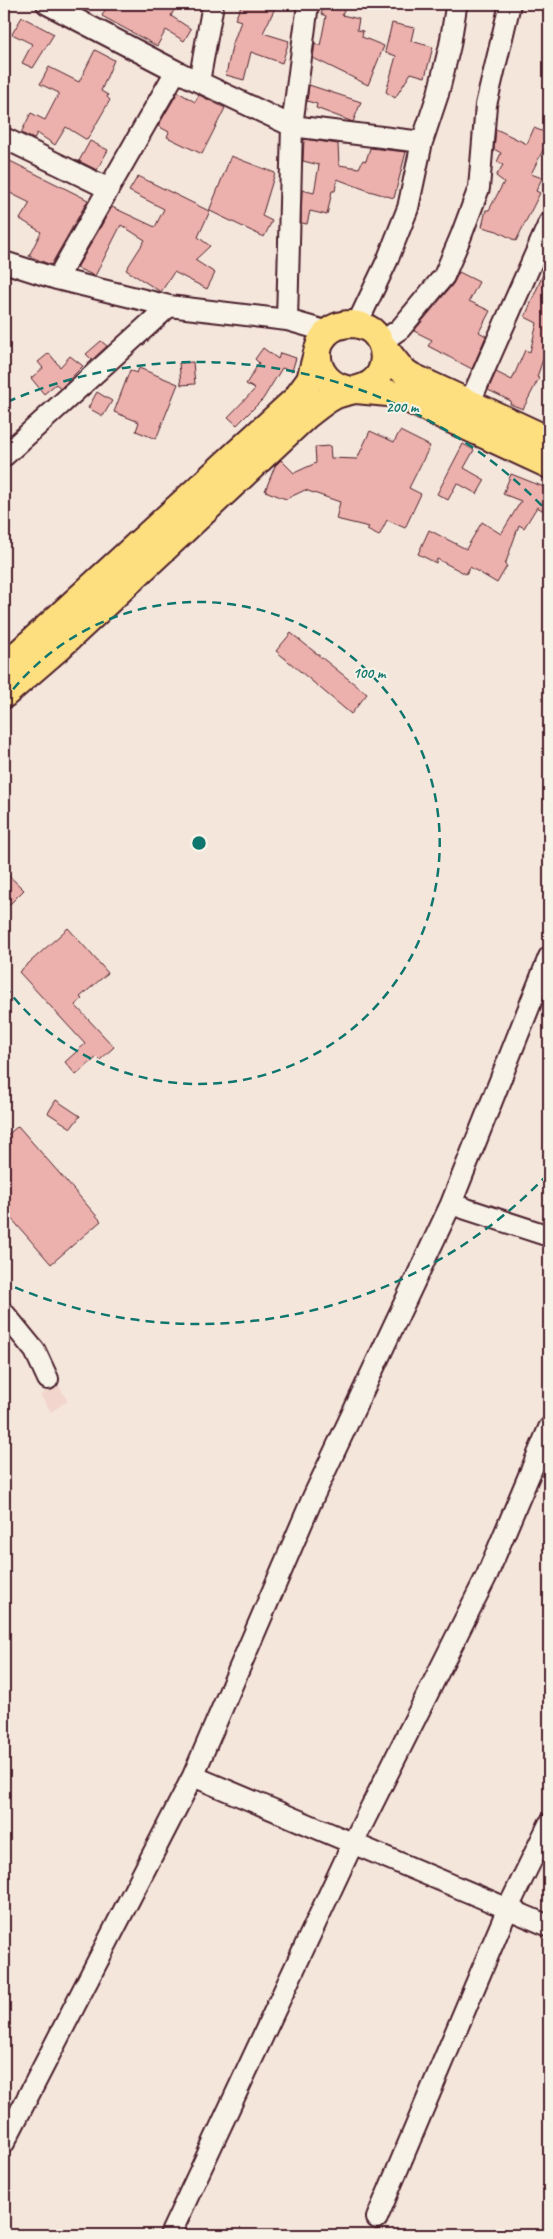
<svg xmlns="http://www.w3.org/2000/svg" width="553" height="2239" font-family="Caveat,sans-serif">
<rect width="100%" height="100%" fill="#f5e6dc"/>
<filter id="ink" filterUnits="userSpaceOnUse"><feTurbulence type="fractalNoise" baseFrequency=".02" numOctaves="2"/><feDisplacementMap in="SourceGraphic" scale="10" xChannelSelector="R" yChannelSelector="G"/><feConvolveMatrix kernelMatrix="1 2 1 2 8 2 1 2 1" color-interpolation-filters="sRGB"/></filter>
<g filter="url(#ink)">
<path fill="#f2d6ce" d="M58,1384L68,1401L51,1412L40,1395Z"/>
<path fill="#ecb1ac" stroke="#4a1f2b" d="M108,4H177L171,16L191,29L184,41L166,30L157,46L102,16Z
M242,4H277L263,33L289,41L282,63L251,52L244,80L226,75L232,46L241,21L235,19Z
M325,4H347L342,15L359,19L357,30L363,31L362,37L384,46L368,85L313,58L315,43L320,46L326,16L321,14Z
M22,17L54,34L33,68L22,63L32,44L12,34Z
M392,23L414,28L411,41L433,47L425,77L411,73L395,98L386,92L396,56L385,52Z
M95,50L114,60L101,91L108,95L107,97L110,100L87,140L66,127L55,145L37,133L34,139L21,133L31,113L45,120L59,93L40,84L49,67L79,82Z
M309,85L361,102L353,122L316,108L317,104L307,101Z
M178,92L195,102L199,95L225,108L202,154L167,137L169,132L158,126Z
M534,128L549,134V138L531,174L542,178L536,191L540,193L516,241L497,231L482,227L486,210H489L504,182L496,176L503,165L497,162L501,153L494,149L496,129L527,144Z
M304,139L338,144L339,165L359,168L363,160L366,161L370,148L406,152L394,198L369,191L337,179L335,191H332L327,215L310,211L307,224L301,223L302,190L314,193L319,165L303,161Z
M90,141L108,150L97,170L79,161Z
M231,156L275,173L262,216L272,221L264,237L210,211L198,237L210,246L195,260L215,273L207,289L174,272L161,292L126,270L145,240L121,225L95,276L77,268L112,207L155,227L164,209L129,191L138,176L209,211Z
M4,158L88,200L51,265L29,256L41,232L20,219L30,203L4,190Z
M549,260V347H547L537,377L539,378L523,409L510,404L511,401L488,390L496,372L512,380L525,350L530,352L537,323L525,317Z
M459,272L479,282L469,301L490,311L479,332L486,336L472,369L428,346L432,340L414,331L453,284Z
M101,341L107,346L92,360L86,354Z
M263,348L278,359L280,353L296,358L292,371L282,368L263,399L237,425L228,417L255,389L246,384L259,363L255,359Z
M49,353L60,367L70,356L83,366L60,389L56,384L44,394L31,378L43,368L38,362Z
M193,362L195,384L181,385L179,363Z
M139,368L178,384L156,439L136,431L139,422L114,412L130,370L137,373Z
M97,392L112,401L103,416L88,408Z
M370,431L394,442L400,431L430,446L409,488L421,494L405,528L387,520L379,536L367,530L369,527L336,519L340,502L305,490L286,499L265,491L275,466L281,460L294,473L316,463L315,447L330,446L331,458L357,459Z
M463,444L474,450L464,468L485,480L477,494L457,483L448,500L437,494Z
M511,474L549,489V514L537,507L524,528L519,525L505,565L507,566L497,583L470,567L466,574L437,559L436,563L418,554L429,530L466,549L482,522L501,534L521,501L503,494Z
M291,633L367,694L351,714L276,651Z
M4,871L24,890L4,910Z
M68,928L108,973L80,997L82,999L75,1005L114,1047L100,1060L97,1057L76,1075L65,1062L85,1044L19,972Z
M56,1100L80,1116L71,1128L48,1113Z
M18,1126L101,1221L51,1264L4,1210V1138Z"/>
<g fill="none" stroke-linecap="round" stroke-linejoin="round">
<g stroke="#4a1f2b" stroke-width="24">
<path id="minor" d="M47,4L176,71L292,126L422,142
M199,82L213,4
M4,138L107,188
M4,262L57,279L169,306L287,320L329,332
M57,279L176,71
M287,320L292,126L308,4
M357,324L387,261L408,208L422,142L438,94L450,45L456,7L454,4
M381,342L400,329L444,276L461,236L479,188L486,105L510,4
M470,402L549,223
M4,456L169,306
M451,1204L549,1236
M4,1313L35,1351L48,1379
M193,1776L549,1926
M4,2143L193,1776L314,1495L451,1204L549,957
M377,2218L508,1908L549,1824
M170,2235L353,1843L487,1575L549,1428"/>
</g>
<g stroke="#4a1f2b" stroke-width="30">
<path id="major" d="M382,345L402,370L411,376L549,440
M356,390L388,393L407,399L549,465
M4,667L296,399L310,380L318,349
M4,695L56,650L306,416C315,409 324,401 334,396C345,391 359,391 370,384C388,372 388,345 372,331C367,327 358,324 351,324C306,325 307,386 353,390"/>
</g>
<use href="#minor" stroke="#f7f3e8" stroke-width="20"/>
<use href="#major" stroke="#fedf80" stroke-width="26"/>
</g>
</g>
<g fill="none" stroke="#0f766e" stroke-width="2.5" stroke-dasharray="9 6">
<path d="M4 701A241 241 0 1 1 4 985"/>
<path d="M548 1174A481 481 0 0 1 7 1284M7 402A481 481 0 0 1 548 512"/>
</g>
<circle cx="199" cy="843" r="8" fill="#0f766e" stroke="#f7f3e8" stroke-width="2.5"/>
<g font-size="15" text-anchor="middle" font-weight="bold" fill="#0f766e" stroke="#f7f3e8" stroke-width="4" stroke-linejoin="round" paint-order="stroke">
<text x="402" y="412">200 m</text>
<text x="369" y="678">100 m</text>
</g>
<rect width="553" height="2239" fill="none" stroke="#f7f3e8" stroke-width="20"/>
<rect x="10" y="10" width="533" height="2219" fill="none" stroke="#4a1f2b" stroke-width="2" filter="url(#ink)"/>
</svg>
